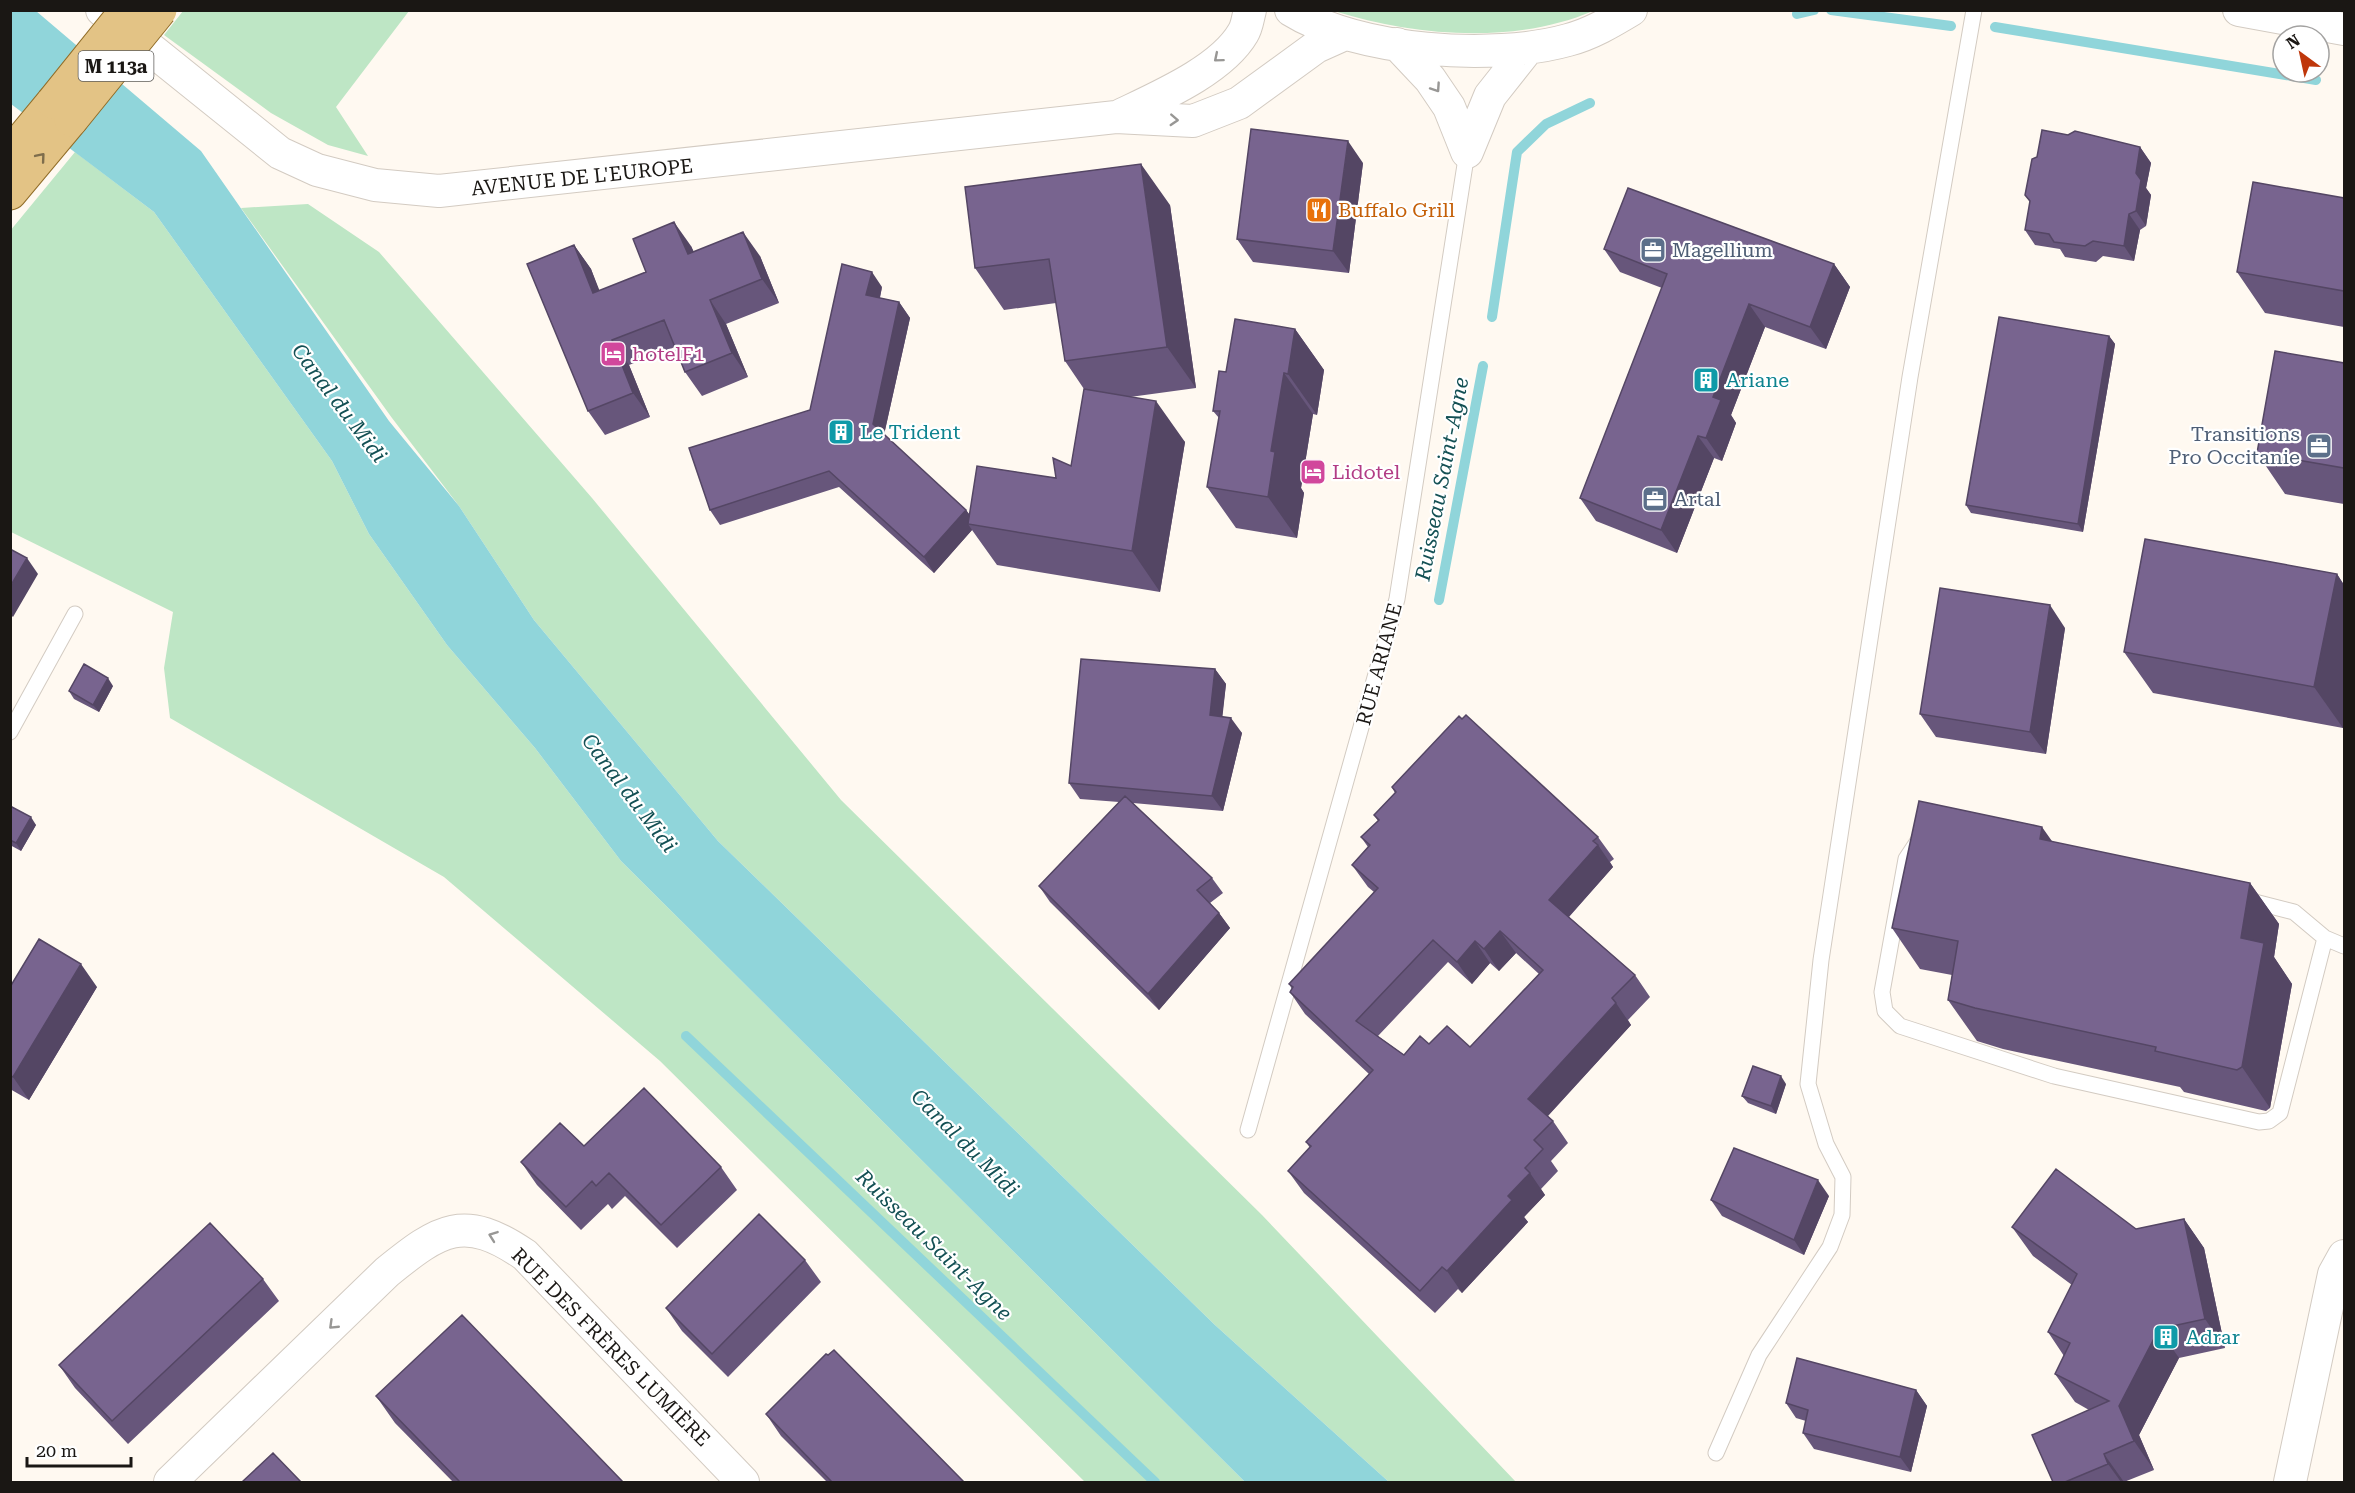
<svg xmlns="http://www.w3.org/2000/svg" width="2355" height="1493" font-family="'Roboto Serif',serif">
<rect width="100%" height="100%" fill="#fff9f1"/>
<path fill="#bee6c5" d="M183,11H409L336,107L368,156L328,145L271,113L164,35Z
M1334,11H1593C1513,45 1415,36 1334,11Z
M75,152L154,212L332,461L369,534L447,645L535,748L621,861L1245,1482H1085L660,1061L444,877L170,718L164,668L173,612L11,532L10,231Z
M308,204L379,252L592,498L841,800L1262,1215L1516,1482H1389L1215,1325L718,841L534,620L459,506L392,418L241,208Z"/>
<path fill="#90d5da" d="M11,11H36L201,151L389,421L459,506L534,620L718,841L1215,1325L1389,1482H1245L621,861L535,748L447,645L369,534L332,461L154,212L11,104Z"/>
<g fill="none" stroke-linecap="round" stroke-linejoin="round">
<path stroke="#90d5da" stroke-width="10" d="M1831,10L1951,26
M1797,14L1814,10
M1995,27L2316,80
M1492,317L1517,152L1546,124L1590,103
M1439,600L1483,366
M686,1036L1155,1482"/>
<g stroke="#d3cbc2" stroke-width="17">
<path id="service" d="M10,732L75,614
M1918,841L1906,859L1882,992L1885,1011L1900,1026L2054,1076L2259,1122L2269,1121L2280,1113L2325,938
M2247,900L2294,912L2325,938L2344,946
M1248,1130L1397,599L1467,152
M1716,1453L1759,1355L1830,1247L1842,1215L1843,1177L1826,1144L1808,1084L1821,960L1910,377L1974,10"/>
</g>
<g stroke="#d3cbc2" stroke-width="34">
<path id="minor" d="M102,10L280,153L317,170L375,185L439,191L1116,117L1193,121L1239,103L1316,47L1345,34
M1291,10C1358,52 1493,61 1568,40C1591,34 1611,22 1631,10
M2239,10L2344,29
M1397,44L1430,79L1449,107L1467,152
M1117,117C1156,98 1221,71 1243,33C1247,27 1248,17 1250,10
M1467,152L1490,96L1528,48
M170,1482L387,1272C440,1229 464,1213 525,1255L743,1482
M2290,1482L2334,1274L2344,1256"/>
</g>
<g stroke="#916d28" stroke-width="35">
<path id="primary" d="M10,154L53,102
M10,193L71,120"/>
</g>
<use href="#service" stroke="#fff" stroke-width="15"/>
<use href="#minor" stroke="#fff" stroke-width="32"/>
<use href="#primary" stroke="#e3c385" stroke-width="33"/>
<g stroke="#916d28" stroke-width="35" stroke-linecap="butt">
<path id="primary-bridge" d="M53,102L127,10
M71,120L160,10"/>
</g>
<use href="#primary-bridge" stroke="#e3c385" stroke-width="33"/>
</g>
<path fill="#67567b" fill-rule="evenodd" d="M2140,147L2151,163L2146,188L2151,195L2146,226L2140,230L2134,261L2103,256L2096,262L2065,257L2060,249L2035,245L2025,230L2030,202L2025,195Z
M1363,163L1349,273L1253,262L1237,239Z
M2344,198V327L2265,313L2237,272Z
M1170,205L1196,388L1130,397L1185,442L1160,592L997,565L972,530L934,573L839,487L720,525L710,510L810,410L882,287L880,298L899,302L910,318L884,435L966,510L969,514L1056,478L1071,466L1084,389L1065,361L1056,303L1004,310L975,268Z
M574,245L591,269L599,291L646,272L691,246L694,252L760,256L779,303L726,324L748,377L702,396L685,372L675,347L629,365L650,417L605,435L588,411Z
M1604,249L1834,264L1850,287L1826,349L1765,327L1731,415L1736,423L1722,461L1714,458L1677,553L1596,521L1580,498L1662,288L1620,272Z
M1295,329L1324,370L1317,415L1313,414L1301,488L1304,493L1297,538L1236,528L1207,487L1219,418L1213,411L1226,372Z
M2109,336L2115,344L2083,532L1971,513L1966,505Z
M2344,363V504L2285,494L2257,453Z
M2337,574L2344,585V722L2343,728L2153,693L2124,652Z
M2065,628L2046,754L1936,737L1920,714Z
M1215,669L1226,684L1222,716L1242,733L1223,811L1133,803L1212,878L1223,893L1210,903L1219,913L1230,928L1159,1010L1050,902L1039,886L1119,802L1080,799L1069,783Z
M113,686L99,712L74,699L69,691Z
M1392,787L1598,837L1614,859L1610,862L1613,867L1569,917L1635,975L1650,997L1628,1020L1631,1025L1548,1116L1553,1121L1568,1143L1551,1161L1558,1171L1541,1189L1545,1195L1524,1217L1528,1222L1462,1293L1458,1289L1435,1313L1304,1193L1288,1171L1310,1148L1306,1142L1369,1074L1305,1014L1290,992L1292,989L1289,984L1374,892L1368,887L1352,865L1368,847L1361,837L1378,821L1374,815L1395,793ZM1516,953L1539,974L1470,1047L1429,1044L1404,1055L1378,1036L1448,962L1472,984L1490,963L1499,971Z
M10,806L36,825L21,851L10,845Z
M2052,842L2250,883L2279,924L2274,957L2292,984L2270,1108L2266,1111L2184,1092L2180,1087L2003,1049L1977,1041L1948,1000L1952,975L1920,969L1892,928Z
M10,987H97L29,1100L10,1089Z
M1786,1084L1776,1114L1748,1103L1742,1096Z
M521,1162L721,1167L737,1190L677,1248L625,1196L612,1209L608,1204L581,1230L537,1185Z
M1829,1196L1804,1255L1722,1216L1711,1200Z
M2184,1219L2204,1248L2225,1348L2179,1358L2139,1435L2154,1470L2124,1482H2053L2089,1410L2075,1402L2055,1374L2064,1356L2048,1332L2072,1285L2033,1256L2012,1227L2136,1229Z
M805,1260L821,1282L728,1377L682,1331L666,1308Z
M263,1279L279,1301L128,1444L75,1388L59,1365Z
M834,1350L964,1482H827L781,1436L766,1414Z
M1916,1390L1927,1406L1911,1472L1814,1449L1803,1433L1806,1421L1796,1418L1786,1403Z
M376,1396L623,1482H453L395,1423Z"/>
<path fill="#544664" d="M1348,141L1363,163L1349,273L1333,251Z
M2140,147L2151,163L2146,188L2151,195L2146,226L2136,211V173Z
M1141,164L1170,205L1196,388L1167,347Z
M2129,214L2140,230L2134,261L2124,246Z
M674,222L691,246L705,278L688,254Z
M743,232L760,256L779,303L762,279Z
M574,245L591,269L610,317L593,293Z
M1834,264L1850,287L1826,349L1810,327Z
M872,272L882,287L877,310L866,295Z
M710,300L726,324L748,377L732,353Z
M899,302L910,318L883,439L873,424Z
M1749,304L1765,327L1731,415L1736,423L1722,461L1706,438L1713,397Z
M1295,329L1324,370L1317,415L1288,374Z
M2109,336L2115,344L2083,532L2078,524Z
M612,340L629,365L650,417L633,393Z
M1284,373L1313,414L1301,488L1304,493L1297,538L1268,497L1271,451Z
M1156,401L1185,442L1160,592L1132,551Z
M1698,436L1714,458L1677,553L1661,530Z
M966,510L977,525L968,524L972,530L934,573L924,557Z
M27,558L38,574L13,617L10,614V587Z
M2337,574L2344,585V722L2343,728L2314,687Z
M2050,605L2065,628L2046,754L2030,732Z
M1215,669L1226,684L1221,730L1210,715Z
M108,678L113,686L99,712L93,705Z
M1231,718L1242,733L1223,811L1212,796Z
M31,817L36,825L21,851L16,843Z
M2042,827L2071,868L2040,839Z
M1598,845L1613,867L1564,922L1549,900Z
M2250,883L2279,924L2274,957L2292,984L2270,1108L2242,1067L2241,938Z
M1219,913L1230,928L1159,1010L1148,994Z
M1500,931L1516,953L1499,971L1484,949Z
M1475,941L1490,963L1472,984L1457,962Z
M81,964L97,987L29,1100L13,1077Z
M1616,1003L1631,1025L1543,1121L1528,1099Z
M1781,1076L1786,1084L1776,1114L1771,1106Z
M1530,1173L1545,1195L1524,1217L1528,1222L1462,1293L1447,1271L1508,1196Z
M1818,1180L1829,1196L1804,1255L1794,1240Z
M2184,1219L2204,1248L2225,1348L2205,1319Z
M2159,1329L2179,1358L2139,1435L2154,1470L2134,1441L2119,1406Z
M1916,1390L1927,1406L1911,1472L1900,1457Z
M2104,1454L2124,1482H2121L2108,1464Z"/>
<path fill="#78648f" stroke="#544664" stroke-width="1.5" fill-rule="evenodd" d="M1251,129L1348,141L1333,251L1237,239Z
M2042,130L2068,135L2075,131L2140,147L2136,173L2141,180L2136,211L2129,214L2124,246L2093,241L2085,246L2054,242L2049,234L2025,230L2030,201L2025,195L2032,159L2037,157Z
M1141,164L1167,347L1065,361L1049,259L975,268L965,187Z
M2253,182L2344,198V291L2237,272Z
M1628,188L1834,264L1810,327L1749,304L1713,397L1721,400L1706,438L1698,436L1661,530L1580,498L1667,274L1604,249Z
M674,222L688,254L743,232L762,279L710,300L732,353L685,372L664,320L612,340L633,393L588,411L527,264L574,245L593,293L646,272L633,239Z
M842,264L872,272L866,295L899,302L873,424L966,510L924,557L829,471L710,510L689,448L810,410Z
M1999,317L2109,336L2078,524L1966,505Z
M1235,319L1295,329L1288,374L1284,373L1271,451L1275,452L1268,497L1207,487L1220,411H1213L1219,371L1226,372Z
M2275,351L2344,363V468L2257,453Z
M1084,389L1156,401L1132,551L968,524L977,466L1056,478L1053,458L1071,466Z
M2145,539L2337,574L2314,687L2124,652Z
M10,549L27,558L10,587Z
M1940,588L2050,605L2030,732L1920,714Z
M1081,659L1215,669L1210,715L1231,718L1212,796L1069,783Z
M84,664L108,678L93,705L69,691Z
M1466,715L1598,837L1593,841L1598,845L1549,900L1635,975L1612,998L1616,1003L1528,1099L1553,1121L1534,1140L1543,1149L1525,1168L1530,1173L1508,1196L1512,1200L1447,1271L1442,1267L1420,1291L1288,1171L1311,1146L1306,1142L1373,1070L1290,992L1293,987L1289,984L1378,888L1352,865L1370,845L1361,837L1379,820L1374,815L1396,792L1392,787L1459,716L1462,719ZM1500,931L1543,970L1470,1047L1447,1026L1429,1044L1420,1036L1404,1055L1356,1021L1433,940L1457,962L1475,941L1484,949Z
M1125,796L1212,878L1197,890L1219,913L1148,994L1039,886Z
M1919,801L2042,827L2040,839L2250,883L2241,938L2264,943L2242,1067L2237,1070L2155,1051L2156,1047L1975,1008L1948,1000L1958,941L1892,928Z
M10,806L31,817L16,843L10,840Z
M39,939L81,964L13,1077L10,1075V987Z
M1753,1066L1781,1076L1771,1106L1742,1096Z
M644,1088L721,1167L661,1225L609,1173L596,1186L592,1181L566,1207L521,1162L560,1123L584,1146Z
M1734,1148L1818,1180L1794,1240L1711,1200Z
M2056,1169L2136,1229L2184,1219L2205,1319L2159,1329L2119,1406L2134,1441L2104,1454L2108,1464L2065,1482H2053L2032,1435L2109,1401L2055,1374L2070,1343L2048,1332L2077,1274L2012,1227Z
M759,1214L805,1260L712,1354L666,1308Z
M210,1223L263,1279L112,1421L59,1365Z
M462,1315L623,1482H460L376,1396Z
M834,1350L963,1481L962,1482H832L766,1414L826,1354L828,1355Z
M1797,1358L1916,1390L1900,1457L1803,1433L1808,1410L1786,1403Z
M273,1453L301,1482H242Z"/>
<defs><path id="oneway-chevron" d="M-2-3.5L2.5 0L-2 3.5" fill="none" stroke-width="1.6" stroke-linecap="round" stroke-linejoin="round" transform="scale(1.5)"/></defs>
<g stroke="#989795">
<use href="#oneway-chevron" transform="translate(1218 58) rotate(140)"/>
<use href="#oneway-chevron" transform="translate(1436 88) rotate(56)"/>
<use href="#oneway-chevron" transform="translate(1174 120) rotate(3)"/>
<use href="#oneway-chevron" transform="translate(493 1236) rotate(-160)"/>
<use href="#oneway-chevron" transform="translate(333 1325) rotate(136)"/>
</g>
<use stroke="#7e6d4c" href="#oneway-chevron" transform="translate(41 157) rotate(-50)"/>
<defs>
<g id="restaurant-square" transform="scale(1.35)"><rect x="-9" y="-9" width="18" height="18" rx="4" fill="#e8710a" stroke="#fff"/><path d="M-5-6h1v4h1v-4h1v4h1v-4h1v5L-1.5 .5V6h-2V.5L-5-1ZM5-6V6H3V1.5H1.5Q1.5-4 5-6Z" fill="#fff"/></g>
<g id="office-square" transform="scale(1.35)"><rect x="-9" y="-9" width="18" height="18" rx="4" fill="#5c6f8a" stroke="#fff"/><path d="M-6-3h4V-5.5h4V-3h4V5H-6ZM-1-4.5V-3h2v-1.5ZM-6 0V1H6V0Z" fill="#fff"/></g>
<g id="hotel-square" transform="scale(1.35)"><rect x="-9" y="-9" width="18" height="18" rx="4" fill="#d1479c" stroke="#fff"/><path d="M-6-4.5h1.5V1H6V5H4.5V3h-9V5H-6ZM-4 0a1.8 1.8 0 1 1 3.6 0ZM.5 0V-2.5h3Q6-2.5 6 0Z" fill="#fff"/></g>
<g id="building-square" transform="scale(1.35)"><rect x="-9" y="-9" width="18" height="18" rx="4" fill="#0f9aa8" stroke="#fff"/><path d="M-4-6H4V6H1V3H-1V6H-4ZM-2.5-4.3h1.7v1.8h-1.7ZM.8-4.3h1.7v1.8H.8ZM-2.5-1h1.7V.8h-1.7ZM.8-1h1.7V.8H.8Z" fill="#fff"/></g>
</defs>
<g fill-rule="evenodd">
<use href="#restaurant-square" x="1319" y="210"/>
<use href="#office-square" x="1653" y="250"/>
<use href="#hotel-square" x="613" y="354"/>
<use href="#building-square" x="1706" y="380"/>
<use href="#building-square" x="841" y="432"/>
<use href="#office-square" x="2319" y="446"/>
<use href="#hotel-square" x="1313" y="472"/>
<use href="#office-square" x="1655" y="499"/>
<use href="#building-square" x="2166" y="1337"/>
</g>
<g text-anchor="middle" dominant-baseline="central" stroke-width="4.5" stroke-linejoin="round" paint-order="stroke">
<rect fill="#fff" stroke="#5f5d5a" stroke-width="1.5" x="78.5" y="51" width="75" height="30" rx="4.5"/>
<g font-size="18" font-weight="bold" fill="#1a1714">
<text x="116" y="66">M 113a</text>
</g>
<g font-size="20" fill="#1a1714" stroke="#fff">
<text transform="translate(582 177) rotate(-6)">AVENUE DE L'EUROPE</text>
<text transform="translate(1379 664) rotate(-75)">RUE ARIANE</text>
<text transform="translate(611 1347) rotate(45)">RUE DES FRÈRES LUMIÈRE</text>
</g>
<g font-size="20" fill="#c56008" stroke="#fff" text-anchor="start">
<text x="1338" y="210">Buffalo Grill</text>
</g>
<g font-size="20" fill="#4e5e75" stroke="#fff" text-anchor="start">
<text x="1672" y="250">Magellium</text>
<text x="2300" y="434" text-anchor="end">Transitions<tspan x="2300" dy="23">Pro Occitanie</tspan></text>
<text x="1674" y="499">Artal</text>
</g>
<g font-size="20" fill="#b23c85" stroke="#fff" text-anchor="start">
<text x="632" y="354">hotelF1</text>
<text x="1332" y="472">Lidotel</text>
</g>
<g font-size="20" fill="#0d838f" stroke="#fff" text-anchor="start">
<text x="1726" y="380">Ariane</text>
<text x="860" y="432">Le Trident</text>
<text x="2186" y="1337">Adrar</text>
</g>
<g font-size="21" font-style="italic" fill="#135054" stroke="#fff">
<text transform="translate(339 403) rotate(53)">Canal du Midi</text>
<text transform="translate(1442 479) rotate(-79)">Ruisseau Saint-Agne</text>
<text transform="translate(629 793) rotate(53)">Canal du Midi</text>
<text transform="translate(965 1143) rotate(45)">Canal du Midi</text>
<text transform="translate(934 1245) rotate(44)">Ruisseau Saint-Agne</text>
</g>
</g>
<rect width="2355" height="1493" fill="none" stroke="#1a1714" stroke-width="24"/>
<g transform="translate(2301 54) rotate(327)"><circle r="28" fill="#ffffff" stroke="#a3a2a1" stroke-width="1.5"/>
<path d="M0-4.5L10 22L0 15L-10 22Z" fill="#bf370b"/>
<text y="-9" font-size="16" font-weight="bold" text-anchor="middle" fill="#1a1714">N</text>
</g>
<path d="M27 1457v9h104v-9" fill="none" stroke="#1a1714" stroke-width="3"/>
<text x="36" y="1457" font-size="18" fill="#1a1714" stroke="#ffffff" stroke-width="4.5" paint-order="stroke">20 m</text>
</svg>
